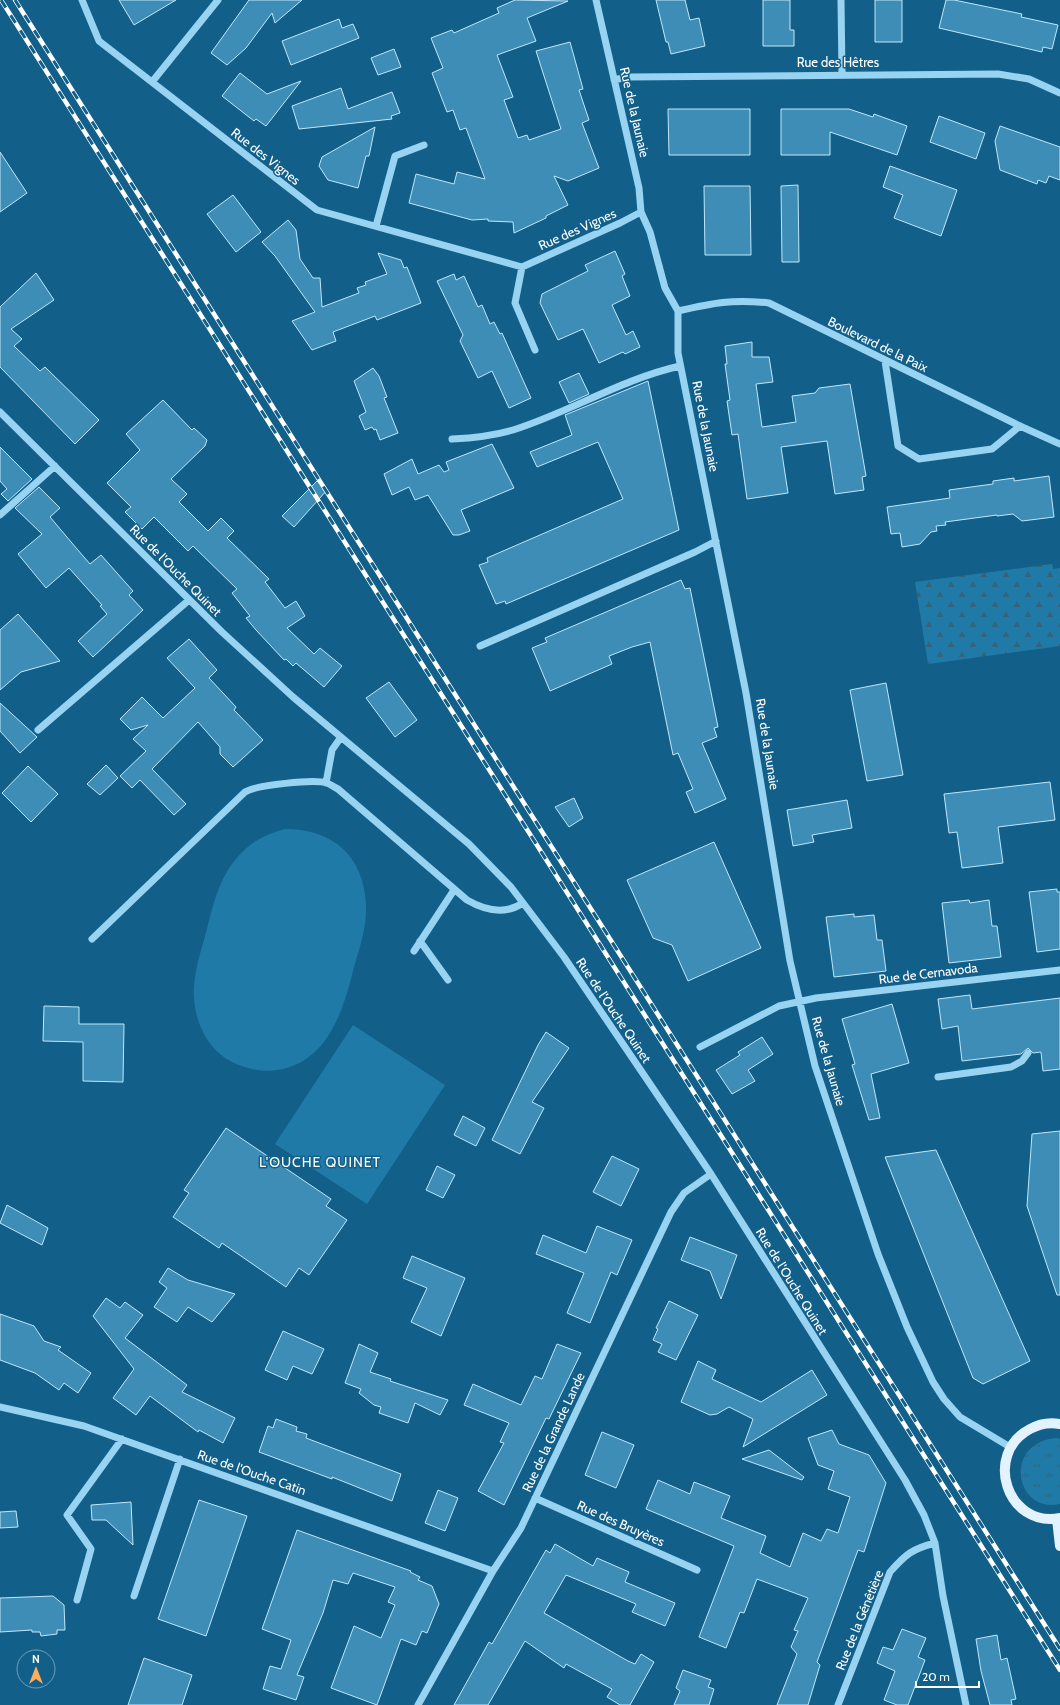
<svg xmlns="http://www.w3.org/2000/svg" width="1060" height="1705" font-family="Cabin,sans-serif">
<defs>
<pattern id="grass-tufts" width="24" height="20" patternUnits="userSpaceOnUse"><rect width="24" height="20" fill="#207aa8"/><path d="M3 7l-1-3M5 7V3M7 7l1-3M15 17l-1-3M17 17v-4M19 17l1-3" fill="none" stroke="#36637a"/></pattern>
<pattern id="forest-firs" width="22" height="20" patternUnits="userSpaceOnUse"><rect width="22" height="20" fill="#207aa8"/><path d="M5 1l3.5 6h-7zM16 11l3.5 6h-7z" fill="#36637a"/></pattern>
</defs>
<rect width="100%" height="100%" fill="#12608a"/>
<path fill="url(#grass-tufts)" d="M1057,1438L1060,1439V1504C1015,1514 1002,1442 1057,1438Z"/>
<path fill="url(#forest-firs)" d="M1052,564L1053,569L1060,568V646L928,664L915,582Z"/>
<path fill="#207aa8" d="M285,829C333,829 364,856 366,905C367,926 360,947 354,967C344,1007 330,1058 283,1069C265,1073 249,1070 232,1062C205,1049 192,1015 194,987C195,967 202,948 207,929C213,905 219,879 236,859C249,843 265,834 285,829Z
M353,1025L445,1085L367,1204L275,1144Z"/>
<path fill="#3e8db6" stroke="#bfe7fc" d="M119,0H176L134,25Z
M249,0H302L275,23L272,13L246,48L227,65L211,53Z
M515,0L568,1L527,18L536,41L497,55L513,97L504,100L518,138L527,135L529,140L561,129L536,51L570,42L583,89L579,90L589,120L582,123L599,168L568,181L554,176L568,205L546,216V218L514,233L513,222L488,221V219L472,220L409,203L416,174L454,184L457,172L485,179L466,128L460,130L453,110L447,112L432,73L443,68L431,38L452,30L454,33L499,13L497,8Z
M656,0H685L690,20L699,18L705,46L671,54L668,42H666Z
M763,0H790V30H794V46H763Z
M875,0H902V42H875Z
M946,0H954L1022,14L1021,17L1058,25L1052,49L1043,47L1042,52L939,28Z
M339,19L342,28L353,24L359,38L291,65L282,41Z
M394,49L401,67L378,75L371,58Z
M240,73L267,94L301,81L266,126L256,119L254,121L222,96Z
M341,88L348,109L392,92L400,113L391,116L392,119L299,129L292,106Z
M668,109H750V155H669Z
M781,109H849L873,117L874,114L907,126L897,155L830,132V155H781Z
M939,116L985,133L976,159L930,142Z
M1000,126L1060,147V180L1049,176L1046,183L1038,180L1037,184L1000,170L995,141Z
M375,127L369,156H366L358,188L328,180L319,166L322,157Z
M0,152L27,193L0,212Z
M890,166L957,190L941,236L894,218L903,195L883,187Z
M798,185L799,262H782L781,186Z
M704,186H750L751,255H705Z
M233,195L261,232L236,252L207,214Z
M288,220L296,230L300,259L313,278H320L322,307L359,293L357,288L366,285L365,282L387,274L378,253L401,260L404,268L407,267L421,303L377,320L375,316L333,332L336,341L312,350L292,321L315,312L275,256L262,242Z
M615,251L625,274L622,276L630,296L612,305L626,335L633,331L640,347L625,354L623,352L599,363L583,329L558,340L540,303L542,294L588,271L585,265Z
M36,273L54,300L11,329L22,339L14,346L40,371L45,367L99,420L75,444L0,367V307Z
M454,274L456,280L464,276L478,307L482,305L490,324L494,322L500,334L502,333L531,398L509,408L492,371L478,378L460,341L463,335L437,281Z
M752,342V357H769L773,382L756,384L762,427L796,422L792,396L815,393L819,388L850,384L866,476L862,477L864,490L835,494L827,441L781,447L788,493L747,499L738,434L732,435L727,401L730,400L725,364H727L725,346Z
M373,368L379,376L387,397L384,398L398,433L380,440L376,429L374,430L372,427L365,430L359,416L366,412L354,381Z
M579,373L589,394L569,403L559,382Z
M648,381L679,530L506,604L505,601L496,604L479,565L488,562L487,558L623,499L598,442L537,467L530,452L572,435L565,415Z
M163,400L192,430L194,428L207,440L205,446L171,479L187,494L179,502L208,531L221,518L234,531L227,538L269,579L265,582L285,608L296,601L305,616L287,628L314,654L320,648L342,666L324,687L296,663L293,666L286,659L284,660L256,630L246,618L250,616L232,593L237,589L193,546L188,551L154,517L142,529L125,512L131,507L107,483L140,450L126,434Z
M492,444L514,488L461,510L470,531L459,535H453L428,495L415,500L409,487L392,495L384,474L412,459L418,474L439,465L444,472L449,470L446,462Z
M0,447L32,479L8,501L1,494L7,489L0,481Z
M1049,476L1054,517L1022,521L1013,514L997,516V515L945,522L946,525L936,526L937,531L931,532L920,544L902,547L900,533L891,534L887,507L950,498L949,490L993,484V481L1014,478V481Z
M317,481L327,490L294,527L282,516Z
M39,487L60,508L50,517L77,549L90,564L101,555L133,591L129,595L143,610L93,657L78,641L107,614L100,606L102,605L69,568L46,588L18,554L42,534L15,508Z
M681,580L685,589L690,588L718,727L714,728L717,737L702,743L726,799L695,813L686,792L693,789L678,753L673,755L650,642L632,647L609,656L612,664L550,691L532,648L547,642L545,638Z
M18,614L60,661L21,672L0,690V630Z
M189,639L217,670L209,678L236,707L234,710L263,740L233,767L220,754V747L198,722L152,769L186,804L174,815L140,780L132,788L120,776L146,751L133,739L148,725L131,730L120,719L142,697L163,718L195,688L167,658Z
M389,682L417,720L395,737L366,698Z
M886,683L903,775L867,781L850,690Z
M0,703L37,737L20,753L0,731Z
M106,765L118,778L100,795L87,784Z
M28,766L58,794L31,822L2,793Z
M1050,782L1055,820L998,827L1003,863L962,868L957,832L949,833L944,794Z
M574,798L583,818L569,827L555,807Z
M847,800L852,828L812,835L814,842L793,846L787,810Z
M714,842L761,948L688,981L672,945L653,938L627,880Z
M1057,889V892H1060V949L1037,952L1029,892Z
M969,900L970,903L989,900L992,926H997L1001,957L949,963L942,903Z
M854,914V917L874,915L877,940H882L886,971L834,977L826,917Z
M970,995L972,1009L1060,998V1069L1043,1071L1041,1052L1033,1053L1028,1048L1021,1054L962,1061L958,1026L942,1029L938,999Z
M892,1004L909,1063L871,1074L880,1118L869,1120L852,1065L855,1064L842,1019Z
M44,1006L79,1007V1024H124L123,1082L83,1081V1042L43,1041Z
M546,1032L569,1048L532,1102L544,1108L520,1154L492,1140L538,1045Z
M762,1037L773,1054L748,1070L755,1081L732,1094L716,1070L740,1055L738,1052Z
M463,1116L485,1128L476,1146L454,1135Z
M226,1128L331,1199L326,1206L347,1220L309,1275L299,1268L286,1287L222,1243L219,1248L173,1217L189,1193L184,1190Z
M1060,1131V1295H1057L1027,1206L1032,1134Z
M936,1150L1030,1361L983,1384L973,1378L885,1157Z
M612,1156L639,1169L621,1206L593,1192Z
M437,1166L455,1175L443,1198L426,1190Z
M7,1205L48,1228L42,1245L0,1223Z
M597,1226L632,1240L617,1275L611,1272L590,1323L567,1313L584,1273L536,1254L543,1235L586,1253Z
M690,1237L737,1255L721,1299L710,1271L681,1260Z
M412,1256L465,1278L441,1336L411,1322L427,1288L403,1278Z
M168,1268L188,1280L235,1294L212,1322L188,1307L177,1322L154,1307L167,1288L159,1282Z
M106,1298L120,1308L125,1302L143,1315L125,1338L187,1385L182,1392L235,1418L223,1443L199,1430L198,1432L150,1396L136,1415L113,1398L134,1369L93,1316Z
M669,1301L698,1315L676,1360L658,1352L662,1344L653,1340L658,1329L656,1328Z
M0,1314L34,1326L44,1341L61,1347L58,1350L91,1373L78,1393L64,1383L59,1390L35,1373L0,1360Z
M283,1331L324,1349L312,1374L293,1366L287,1380L265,1370Z
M359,1344L378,1353L370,1372L391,1379L390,1381L448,1400L440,1415L415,1403L408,1423L379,1413L381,1407L374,1405L359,1393L361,1389L345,1383Z
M557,1344L581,1353L549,1419L546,1418L504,1505L478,1491L504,1443L500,1442L509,1423L464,1405L473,1384L521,1405L535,1376L542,1379Z
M698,1361L716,1370L712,1379L761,1402L812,1370L827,1395L743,1447L753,1419L729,1407L717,1414L710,1415L681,1402Z
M276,1419L297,1427L296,1431L307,1434L306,1438L401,1474L392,1501L332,1477V1479L259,1452L268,1426L273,1428Z
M832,1430L839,1444L869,1455L886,1483L864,1552L858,1550L817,1662L820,1665L808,1705H777L797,1654L791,1647L798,1631L794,1630L808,1598L757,1579L744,1613L740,1612L726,1648L699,1637L734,1546L646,1509L658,1480L690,1494L694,1482L730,1496L721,1518L766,1536L760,1553L790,1567L803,1533L821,1541L827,1529L838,1533L850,1497L828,1489L834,1471L818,1465L808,1438Z
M602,1432L634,1445L616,1488L585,1475Z
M769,1450L804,1477L802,1480L742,1459Z
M438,1490L458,1498L445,1531L425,1523Z
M199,1500L247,1516L206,1636L158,1619Z
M131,1502L133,1545L106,1520H92L91,1505Z
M16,1511L18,1527L0,1528V1512Z
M297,1530L411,1571L410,1572L420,1577L418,1580L432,1586L439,1604L427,1633L422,1631L416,1645L401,1639L377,1705L331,1688L354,1626L381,1638L395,1605L388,1602L395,1587L353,1573L348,1584L333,1580L323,1613L297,1675L304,1677L296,1700L263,1689L270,1666L281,1669L291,1640L262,1629Z
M555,1544L593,1566L597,1558L629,1572L625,1582L675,1603L665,1626L632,1612L636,1604L566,1575L544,1613L628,1661L635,1664L641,1654L654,1662L630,1705H620L607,1697L612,1689L566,1664L564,1668L525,1641L488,1705H454L489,1642L492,1644L546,1550L550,1553Z
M53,1596L64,1605L65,1630H57V1634L41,1636L40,1632H32V1630L0,1632V1598Z
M902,1629L926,1638L918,1657L925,1660L908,1705H897L884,1700L895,1671L877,1663L883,1647L893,1650Z
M997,1635L1001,1660L1007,1658L1016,1699L1011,1700L1012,1705H990L981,1671L976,1639Z
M144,1658L192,1675L182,1705H128Z
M683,1670L711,1680L708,1687L714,1689L709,1705H674L680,1691L676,1688Z"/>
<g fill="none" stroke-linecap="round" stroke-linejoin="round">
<path stroke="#98d3f1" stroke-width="7" d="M82,0L99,41L317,210L522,267L620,223L641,212
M596,0L639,188L641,212L650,232L665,288L678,311V353L746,693L790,961L815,1066L878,1254L907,1327L933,1382L944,1399L960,1417L1010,1447
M841,0L842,74
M614,80L627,77L998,74L1029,79L1060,93
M152,82L218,0
M376,226L395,156L424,145
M522,267L515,303L535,350
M678,311C713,303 732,299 769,303L1020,426L1060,444
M885,361L898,446L919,459L992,449L1020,426
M0,412L222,632L293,697L469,844L511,887L564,957L711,1174L905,1480L924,1515L935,1543L943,1596L966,1705
M452,439C473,438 493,436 513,430C570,412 622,379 680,366
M0,515L55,466
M480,646L695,552L716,541
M38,730L189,600
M326,783L332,750L341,737
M92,939L245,792C256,785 314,779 327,783C330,784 334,787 338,789L467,900C486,911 505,915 523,903
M420,941L448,980
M414,951L454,890
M700,1047L779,1006L816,998L1060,970
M938,1077L1011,1067L1022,1061L1028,1053
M0,1407L84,1426L493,1571
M535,1498L697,1570
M134,1596L180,1459
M77,1600L91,1549L67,1515L122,1439
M418,1705L493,1571L521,1528L671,1212L684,1193L711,1174
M838,1705L890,1572C906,1554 912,1549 935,1543"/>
<path stroke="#e2f3ff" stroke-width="10" d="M1060,1424C1050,1422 1039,1424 1030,1429C983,1454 1007,1528 1060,1518
M1057,1519L1060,1546"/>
<g stroke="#fff" stroke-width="4.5">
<path id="rail" d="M1,0L1060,1670
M15,0L1060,1649"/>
</g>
<use href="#rail" stroke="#12608a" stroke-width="3" stroke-dasharray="9" stroke-linecap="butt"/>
</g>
<g text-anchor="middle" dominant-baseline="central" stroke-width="3" stroke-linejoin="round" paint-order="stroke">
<g font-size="13" fill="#fff" stroke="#12608a">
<text x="838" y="62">Rue des Hêtres</text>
<text transform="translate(635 112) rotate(77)">Rue de la Jaunaie</text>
<text transform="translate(266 156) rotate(38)">Rue des Vignes</text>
<text transform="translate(577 229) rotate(-24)">Rue des Vignes</text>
<text transform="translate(878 344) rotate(26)">Boulevard de la Paix</text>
<text transform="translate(706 426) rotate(79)">Rue de la Jaunaie</text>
<text transform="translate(176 570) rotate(45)">Rue de l'Ouche Quinet</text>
<text transform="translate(768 744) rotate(81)">Rue de la Jaunaie</text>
<text transform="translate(928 973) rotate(-7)">Rue de Cernavoda</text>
<text transform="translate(614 1010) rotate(56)">Rue de l'Ouche Quinet</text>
<text transform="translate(829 1061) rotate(74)">Rue de la Jaunaie</text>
<text transform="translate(792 1281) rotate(58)">Rue de l'Ouche Quinet</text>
<text transform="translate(553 1432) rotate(-65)">Rue de la Grande Lande</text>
<text transform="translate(252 1472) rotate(19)">Rue de l'Ouche Catin</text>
<text transform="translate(621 1523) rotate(24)">Rue des Bruyères</text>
<text transform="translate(859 1620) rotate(-68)">Rue de la Génêtière</text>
</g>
<g font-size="14" letter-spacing="1" fill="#fff" stroke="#12608a">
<text x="320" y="1162">L'OUCHE QUINET</text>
</g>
</g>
<g transform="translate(36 1669)"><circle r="19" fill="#12608a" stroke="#71a0b9"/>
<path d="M0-3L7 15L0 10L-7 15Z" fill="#ffac58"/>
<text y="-6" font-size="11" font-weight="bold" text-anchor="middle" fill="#ffffff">N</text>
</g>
<path d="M916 1681v6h63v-6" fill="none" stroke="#ffffff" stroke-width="2"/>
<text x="922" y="1681" font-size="12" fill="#ffffff" stroke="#12608a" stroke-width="3" paint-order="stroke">20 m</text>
</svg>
